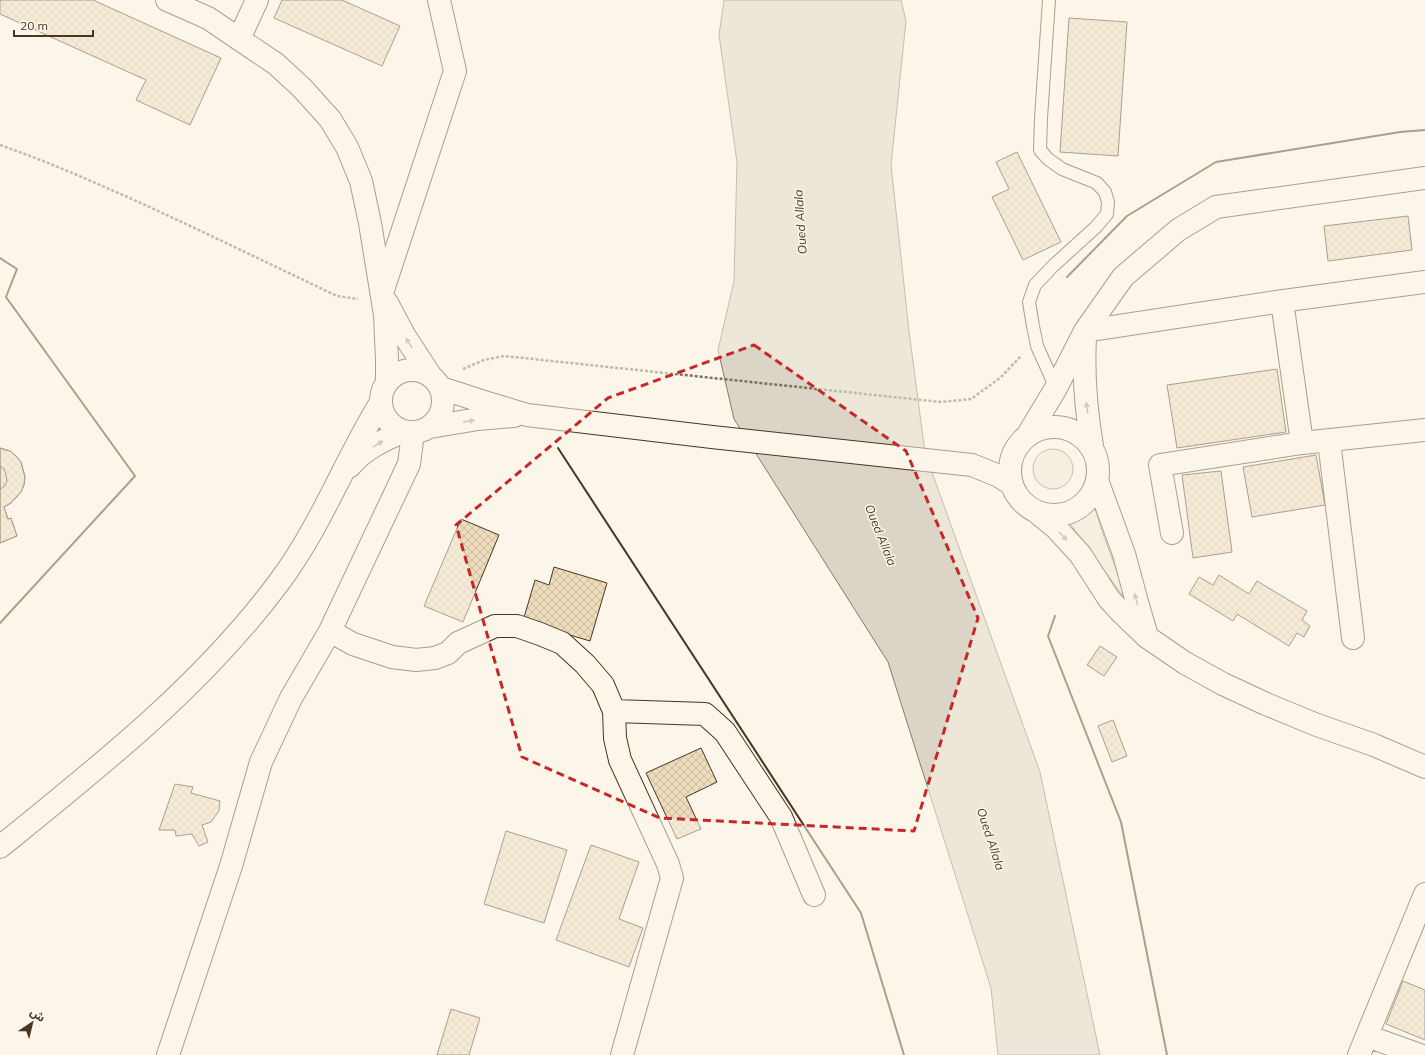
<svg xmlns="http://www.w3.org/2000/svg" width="1425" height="1055" font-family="Mulish,'Noto Sans Arabic',sans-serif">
<defs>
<pattern id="building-cross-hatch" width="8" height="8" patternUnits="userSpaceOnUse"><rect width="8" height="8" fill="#ecdcbc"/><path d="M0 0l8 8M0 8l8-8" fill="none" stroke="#ccbda1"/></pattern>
</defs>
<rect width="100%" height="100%" fill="#fbf6e9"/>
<path fill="#ede6d9" stroke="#887966" d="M1033 469a20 20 0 1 1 40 0a20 20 0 1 1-40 0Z
M1095,508L1103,534L1130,606L1069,522Z"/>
<path fill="#dcd4c6" stroke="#887966" d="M724,0H901L906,21L891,165L909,331L925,453L1040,772L1100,1055H998L991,988L888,662L734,419L718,350L734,281L737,162L719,35Z"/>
<path fill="url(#building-cross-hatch)" stroke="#4a3520" d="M0,0H93L221,58L190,125L136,100L146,80L0,14Z
M282,0H342L400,26L382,66L274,18Z
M1069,18L1127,22L1118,156L1060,152Z
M1017,152L1061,242L1023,260L992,197L1009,189L996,162Z
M1408,216L1412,250L1328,261L1324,226Z
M1277,369L1286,432L1177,448L1167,385Z
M0,448L10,451L16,456L21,462L25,477L24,485L21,492L11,503L4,507L8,519L11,518L17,536L0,543Z
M0,448L10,451L16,456L21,462L25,477L24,485L21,492L11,503L4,507L8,519L11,518L17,536L0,543Z
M1316,455L1325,505L1252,517L1243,467Z
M0,466L4,469L6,475L7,481L4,487L0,489Z
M1221,471L1232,552L1193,558L1182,475Z
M461,519L499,535L463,622L424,606Z
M554,567L607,583L590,641L523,621L535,580L549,585Z
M1219,575L1249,594L1257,581L1307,611L1302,620L1310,626L1304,637L1297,633L1289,646L1237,614L1233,621L1189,594L1199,577L1213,585Z
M1100,646L1117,657L1104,676L1087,665Z
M1113,720L1127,756L1112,762L1098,726Z
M701,748L717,782L686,797L701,829L677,839L646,773Z
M175,784L193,787L191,793L220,801L219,811L216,815L211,822L202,825L208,842L199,846L192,834L176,836L175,830H159Z
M506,831L567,850L544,923L484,904Z
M591,845L639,862L619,919L643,928L629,967L556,940Z
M1403,981L1425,990V1040L1386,1024Z
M451,1009L480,1018L469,1055H437Z"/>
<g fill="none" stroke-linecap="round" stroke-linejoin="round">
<g stroke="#4a3520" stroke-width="14">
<path id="lane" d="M1049,0L1041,118L1040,150L1048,159L1062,169L1097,183L1105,192L1108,202L1107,214L1096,227L1053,266L1035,285L1029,302L1033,326L1037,346L1056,388"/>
</g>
<g stroke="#4a3520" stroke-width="24">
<path id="street" d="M239,39L257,0
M382,293L455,71L439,0
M1282,301L1302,443
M1085,331L1282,301L1425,282
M1329,441L1353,638
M1172,533L1160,465L1302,443L1425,430
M330,631L353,644L392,657L416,660L435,658L448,653L458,643L495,626H517L540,634L562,643L585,664L603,685L614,711L615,738L620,760L668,864L672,878L622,1055
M614,711L705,714L725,732L781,817L814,895
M1367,1036L1420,1055
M168,1055L231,866L261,762L291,698L330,631L409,464L413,433
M1359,1055L1425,894"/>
</g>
<g stroke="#4a3520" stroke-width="24">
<path id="secondary" d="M1085,338C1083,374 1086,410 1092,446
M1029,433L1056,388L1085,331L1123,277L1178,230L1216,207L1425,178"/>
</g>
<g stroke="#4a3520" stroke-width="24">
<path id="primary" d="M167,0L208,18L276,64L302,88L330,119L347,147L361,181L370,223L385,315L387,360V383
M387,303L404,335L430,375
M381 401a31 31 0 1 1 62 0a31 31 0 1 1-62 0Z
M441,388L484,402L527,415L712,437L972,465L999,476L1011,484
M1010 471a44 44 0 1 1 88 0a44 44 0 1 1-88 0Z
M430,427L478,419L514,416
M350,466C364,449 384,440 404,431
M1097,480L1124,554L1137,602L1147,636
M1034,510L1056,528L1080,554L1109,599L1121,612L1147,637L1185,663L1223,684L1266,704L1317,725L1374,745L1425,767
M0,847C100,766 203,685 280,581C321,526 345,460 381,402"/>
</g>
<path stroke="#7f6f5c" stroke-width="2.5" stroke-dasharray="3 2" stroke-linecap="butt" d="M0,145C49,162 96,183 143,204C208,234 272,265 337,296L358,299
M463,369L484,360L504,356L941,402L971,399L1000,378L1021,356"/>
<use href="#lane" stroke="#fbf6e9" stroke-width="12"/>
<use href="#street" stroke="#fbf6e9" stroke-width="22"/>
<use href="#secondary" stroke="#fbf6e9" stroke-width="22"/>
<use href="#primary" stroke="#fbf6e9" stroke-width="22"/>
<path stroke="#4a3520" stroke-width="2" d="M0,258L17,269L6,297L135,476L0,623
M1067,277L1127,216L1216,162L1400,132L1425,130
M558,448L861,913L904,1055
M1055,616L1048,636L1121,822L1167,1055"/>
</g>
<defs><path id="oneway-solid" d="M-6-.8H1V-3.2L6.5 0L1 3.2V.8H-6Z"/></defs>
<g fill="#a29684">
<use href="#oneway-solid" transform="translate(409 343) rotate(-121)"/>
<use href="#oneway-solid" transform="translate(1087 408) rotate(-97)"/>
<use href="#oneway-solid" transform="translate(469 421) rotate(-8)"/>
<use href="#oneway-solid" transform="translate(378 444) rotate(-32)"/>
<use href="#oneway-solid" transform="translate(1063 536) rotate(46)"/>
<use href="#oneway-solid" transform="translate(1136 599) rotate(-104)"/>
</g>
<path d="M0 0H1425V1055H0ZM754,345L906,451L978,618L914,831L660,818L522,757L456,525L608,398Z" fill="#fbf6e9" fill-opacity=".55" fill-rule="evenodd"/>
<path fill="none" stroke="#c62828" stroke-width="3" stroke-dasharray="8 5" stroke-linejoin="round" d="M754,345L906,451L978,618L914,831L660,818L522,757L456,525L608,398Z"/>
<g text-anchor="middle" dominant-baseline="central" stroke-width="3" stroke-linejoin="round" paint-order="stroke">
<g font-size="12" font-style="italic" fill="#4a3520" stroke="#fbf6e9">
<text transform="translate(800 222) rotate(-94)">Oued Allala</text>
<text transform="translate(881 535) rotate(68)">Oued Allala</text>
<text transform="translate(991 839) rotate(72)">Oued Allala</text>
</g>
</g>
<g transform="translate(32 1023) rotate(35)" stroke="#fbf6e9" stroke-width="3" paint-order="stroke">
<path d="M0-3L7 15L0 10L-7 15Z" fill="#4a3520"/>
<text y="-6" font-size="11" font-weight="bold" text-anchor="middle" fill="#4a3520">ش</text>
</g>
<path d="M14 30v6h79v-6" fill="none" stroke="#4a3520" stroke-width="2"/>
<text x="20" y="30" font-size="12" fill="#4a3520" stroke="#fbf6e9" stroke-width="3" paint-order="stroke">20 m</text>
</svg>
